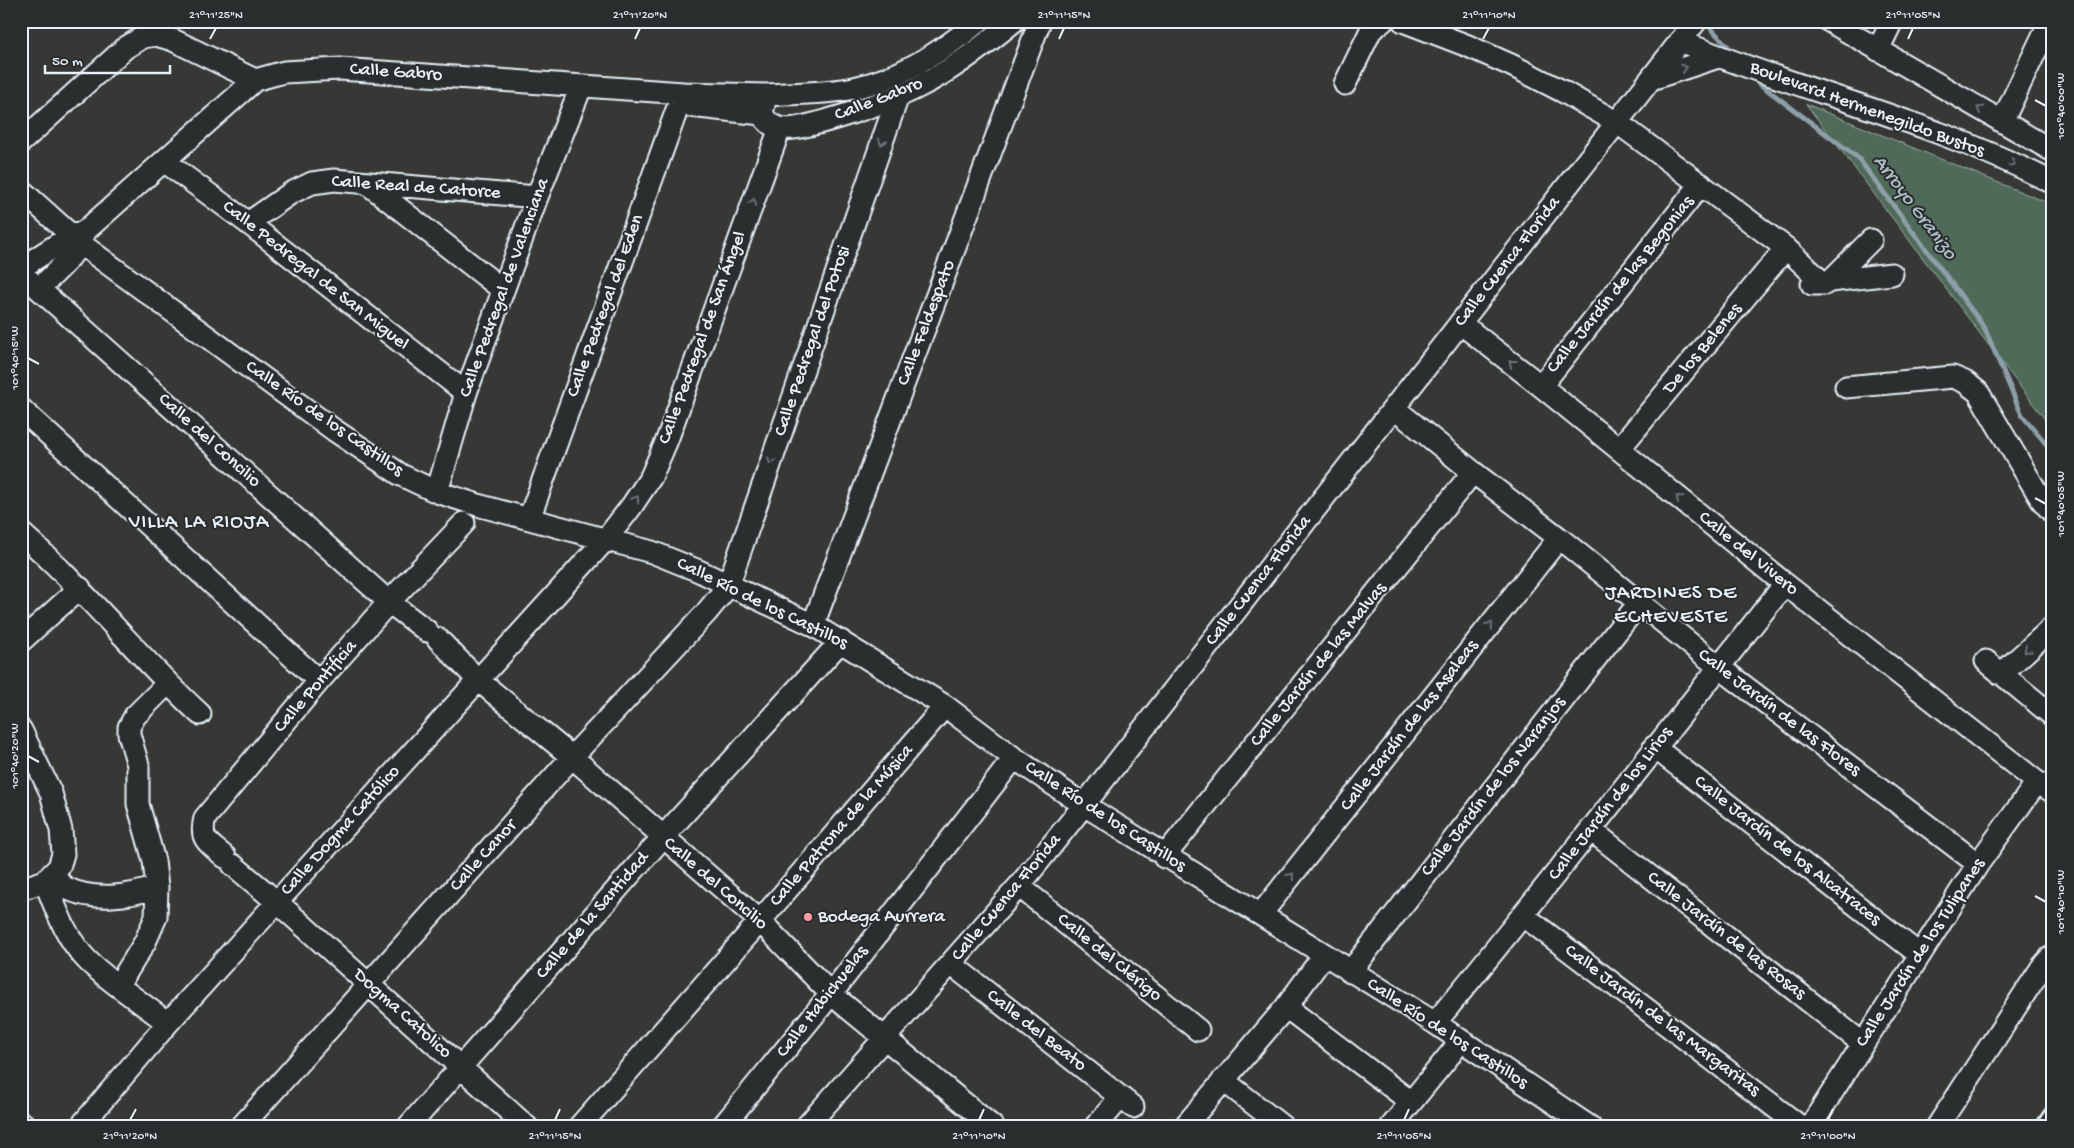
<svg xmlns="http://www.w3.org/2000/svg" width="2074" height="1148" font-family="'Gochi Hand',sans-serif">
<rect width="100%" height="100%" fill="#373835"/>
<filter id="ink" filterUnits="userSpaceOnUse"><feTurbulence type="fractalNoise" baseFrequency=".02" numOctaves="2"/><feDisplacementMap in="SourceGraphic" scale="10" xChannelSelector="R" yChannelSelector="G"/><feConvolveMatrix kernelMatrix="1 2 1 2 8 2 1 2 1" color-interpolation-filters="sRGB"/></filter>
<g filter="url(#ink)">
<path fill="#506b59" stroke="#9caea8" d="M1806,104L2053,205V430Z"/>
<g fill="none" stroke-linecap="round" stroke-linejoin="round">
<path stroke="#8d9fa9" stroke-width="5" d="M1704,21L1734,53
M1754,77L1761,85L1858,158L1984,327L2022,415L2053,452"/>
<g stroke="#e8f1f8" stroke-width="25">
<path id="minor" d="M979,21C943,51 900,78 854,88C826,94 795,93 766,95L762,114C766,121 771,126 779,128C800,134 898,98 920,86C953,70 985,45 1014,21
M1403,21L1468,46L1511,65L1562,91L1618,123L1786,248L1824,284
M1829,21L2053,151
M1680,41C1803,92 1934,121 2053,183
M1878,50L1892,21
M1651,79L1718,57
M1345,84L1371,30L1383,21
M690,106L762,114
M2002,122L2050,21
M21,142L125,48L143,37L156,35L173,40L255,80
M164,161L248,223L466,393
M368,184L503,290
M21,190L81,244L334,430L401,475L437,492L481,506L652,552L699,571L813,625L945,706L1014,758L1084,805L1435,1023L1590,1127
M248,223L291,193L312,183L334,180L537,197
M21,268L72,235L84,232L255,80L284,72L340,69L683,93L766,95
M21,273L389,602L427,631
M1830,281L1892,274
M1812,284H1824L1830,281L1871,240
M39,288C56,272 77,255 84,232
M1460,323L1541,386L1785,584L2037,782L2053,792
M1541,386L1701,184
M1846,387L1953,377L1965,382L1978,392L2041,499L2053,513
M21,409L319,681
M1395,409L1473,472L1559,538L1719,667L1978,864
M1619,449L1786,248
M437,492L466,393L537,197L581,87
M529,519L683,93
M21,533C85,589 137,656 200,714
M813,625L1040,21
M438,639L478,680L572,757L760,921L831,994L993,1127
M21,641L80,588
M1986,661L2053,716
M2001,674L2053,627
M167,684L135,716L129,727V734L138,765V804L154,861L157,887L156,917L145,942L118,986L168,1023
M21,730L51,793L61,830L63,854L59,867L45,881L21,889
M1654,747L1920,955
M1591,830L1862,1043
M225,857C209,843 199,841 205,818L319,681L389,602L464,523
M1164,857L1473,472
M233,865L277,902L527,1127
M52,875C57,879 61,885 66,888C94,902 130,896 157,887
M45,881C56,909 66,939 88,961C97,970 108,978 118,986
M1019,886L1198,1030
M1261,914L1559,538
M1524,916L1801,1127
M951,964L1133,1107
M1350,972L1639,603
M1286,1007L1411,1102
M1435,1023C1554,879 1668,731 1785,584
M1223,1080L1283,1127
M21,1122L27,1127
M80,1127L168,1023L277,902L607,538L631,507L651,477L667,440L780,128
M241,1127L572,757L706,613L728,586L898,96
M408,1127L662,838L841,641
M579,1127L760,921L945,706
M722,1127L831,994L1014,758
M806,1127L1019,886L1084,805L1696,21
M1095,1127L1121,1097
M1184,1127L1286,1007L1324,955
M1391,1127L1461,1041
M1810,1127L1978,864L2037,782
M1937,1127L2042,967L2050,958H2053
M2047,1127L2053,1118"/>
</g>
<use href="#minor" stroke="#2a2d2e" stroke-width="21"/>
</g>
<defs><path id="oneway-chevron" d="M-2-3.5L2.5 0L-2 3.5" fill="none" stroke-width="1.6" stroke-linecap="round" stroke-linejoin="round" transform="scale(1.25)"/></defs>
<g stroke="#6c7275">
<use href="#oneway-chevron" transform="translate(1684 68) rotate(-18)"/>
<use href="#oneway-chevron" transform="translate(1980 109) rotate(-150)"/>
<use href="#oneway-chevron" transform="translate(882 142) rotate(109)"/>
<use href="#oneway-chevron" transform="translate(2012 163) rotate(24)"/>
<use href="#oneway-chevron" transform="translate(753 202) rotate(-70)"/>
<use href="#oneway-chevron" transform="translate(1512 363) rotate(-142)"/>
<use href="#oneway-chevron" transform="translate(771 461) rotate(109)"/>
<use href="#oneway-chevron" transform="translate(1679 498) rotate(-141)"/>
<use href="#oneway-chevron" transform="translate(636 499) rotate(-57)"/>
<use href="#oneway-chevron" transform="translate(1490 625) rotate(-52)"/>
<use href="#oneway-chevron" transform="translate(2027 650) rotate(138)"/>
<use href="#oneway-chevron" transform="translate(1291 876) rotate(-52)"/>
</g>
</g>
<path fill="none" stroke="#e8f1f8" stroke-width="2" d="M210,39L216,28M635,39L640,28M1059,39L1064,28M1483,39L1489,28M1908,39L1913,28M2035,100L2046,106M28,358L39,364M2035,498L2046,504M28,756L39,762M2035,896L2046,902M130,1120L136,1109M555,1120L560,1109M979,1120L984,1109M1404,1120L1409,1109M1828,1120L1833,1109"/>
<circle fill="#ff9aa2" stroke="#2a2d2e" stroke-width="2" cx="808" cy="917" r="5"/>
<g text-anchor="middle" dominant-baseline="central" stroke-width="4" stroke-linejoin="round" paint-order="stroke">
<g font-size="19" fill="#e8f1f8" stroke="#2a2d2e">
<text transform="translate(396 73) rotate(4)">Calle Gabro</text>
<text transform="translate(879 100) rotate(-21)">Calle Gabro</text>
<text transform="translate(1867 110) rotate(20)">Boulevard Hermenegildo Bustos</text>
<text transform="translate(416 188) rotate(4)">Calle Real de Catorce</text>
<text transform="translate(1508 262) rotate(-52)">Calle Cuenca Florida</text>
<text transform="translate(315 276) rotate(38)">Calle Pedregal de San Miguel</text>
<text transform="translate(1621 285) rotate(-51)">Calle Jardín de las Begonias</text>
<text transform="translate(505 288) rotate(-70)">Calle Pedregal de Valenciana</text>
<text transform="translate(606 306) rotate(-70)">Calle Pedregal del Eden</text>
<text transform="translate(927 323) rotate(-69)">Calle Feldespato</text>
<text transform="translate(703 338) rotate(-70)">Calle Pedregal de San Ángel</text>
<text transform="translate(813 341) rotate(-71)">Calle Pedregal del Potosi</text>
<text transform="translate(1703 349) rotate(-50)">De los Belenes</text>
<text transform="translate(324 419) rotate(35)">Calle Río de los Castillos</text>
<text transform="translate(209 441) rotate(42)">Calle del Concilio</text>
<text transform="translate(1748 554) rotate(39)">Calle del Vivero</text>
<text transform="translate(1259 581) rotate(-52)">Calle Cuenca Florida</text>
<text transform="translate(762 604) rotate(26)">Calle Río de los Castillos</text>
<text transform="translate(1319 665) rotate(-51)">Calle Jardín de las Malvas</text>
<text transform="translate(316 687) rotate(-49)">Calle Pontificia</text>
<text transform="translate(1779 713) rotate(37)">Calle Jardín de las Flores</text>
<text transform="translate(1410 726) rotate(-52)">Calle Jardín de las Asaleas</text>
<text transform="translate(1494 787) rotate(-52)">Calle Jardín de los Naranjos</text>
<text transform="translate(1611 804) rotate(-52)">Calle Jardín de los Lirios</text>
<text transform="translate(1105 817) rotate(33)">Calle Río de los Castillos</text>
<text transform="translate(842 826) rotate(-49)">Calle Patrona de la Música</text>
<text transform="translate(341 831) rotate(-48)">Calle Dogma Católico</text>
<text transform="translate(1787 851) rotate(38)">Calle Jardín de los Alcatraces</text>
<text transform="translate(484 856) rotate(-48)">Calle Canor</text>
<text transform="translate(715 884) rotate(41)">Calle del Concilio</text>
<text transform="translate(1007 898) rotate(-50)">Calle Cuenca Florida</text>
<text transform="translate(593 916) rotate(-49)">Calle de la Santidad</text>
<text transform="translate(1726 936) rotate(38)">Calle Jardín de las Rosas</text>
<text transform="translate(1921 953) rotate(-57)">Calle Jardín de los Tulipanes</text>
<text transform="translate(1109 958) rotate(39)">Calle del Clérigo</text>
<text transform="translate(823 1002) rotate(-52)">Calle Habichuelas</text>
<text transform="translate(402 1014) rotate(42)">Dogma Catolico</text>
<text transform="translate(1662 1021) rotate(37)">Calle Jardín de las Margaritas</text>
<text transform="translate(1036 1031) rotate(38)">Calle del Beato</text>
<text transform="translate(1447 1034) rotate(33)">Calle Río de los Castillos</text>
</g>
<g font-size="19" fill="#e8f1f8" stroke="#2a2d2e" text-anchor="start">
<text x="818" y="917">Bodega Aurrera</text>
</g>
<g font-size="20" font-style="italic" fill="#acbac4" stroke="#2a2d2e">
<text transform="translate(1914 208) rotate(53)">Arroyo Granizo</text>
</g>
<g font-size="21" letter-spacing="1" fill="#e8f1f8" stroke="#2a2d2e">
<text x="199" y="523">VILLA LA RIOJA</text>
<text x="1671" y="594">JARDINES DE<tspan x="1671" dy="24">ECHEVESTE</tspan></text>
</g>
</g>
<rect width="2074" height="1148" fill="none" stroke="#2a2d2e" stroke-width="55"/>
<path d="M45 65v8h125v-8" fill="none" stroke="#e8f1f8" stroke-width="2.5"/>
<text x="52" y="65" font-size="15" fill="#e8f1f8" stroke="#2a2d2e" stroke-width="4" paint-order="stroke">50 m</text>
<rect x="28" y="28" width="2018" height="1092" fill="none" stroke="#e8f1f8" stroke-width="2"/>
<g font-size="12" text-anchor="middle" fill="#e8f1f8">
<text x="216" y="18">21°11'25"N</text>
<text x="640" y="18">21°11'20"N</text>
<text x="1064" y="18">21°11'15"N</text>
<text x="1489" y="18">21°11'10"N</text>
<text x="1913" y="18">21°11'05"N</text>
<text transform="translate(2060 106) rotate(-90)" y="4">101°40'00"W</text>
<text transform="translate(14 358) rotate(-90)" y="4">101°40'15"W</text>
<text transform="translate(2060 504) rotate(-90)" y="4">101°40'05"W</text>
<text transform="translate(14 756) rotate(-90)" y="4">101°40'20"W</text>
<text transform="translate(2060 902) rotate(-90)" y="4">101°40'10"W</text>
<text x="130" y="1139">21°11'20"N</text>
<text x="555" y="1139">21°11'15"N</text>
<text x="979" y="1139">21°11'10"N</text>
<text x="1404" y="1139">21°11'05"N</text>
<text x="1828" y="1139">21°11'00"N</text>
</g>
</svg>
